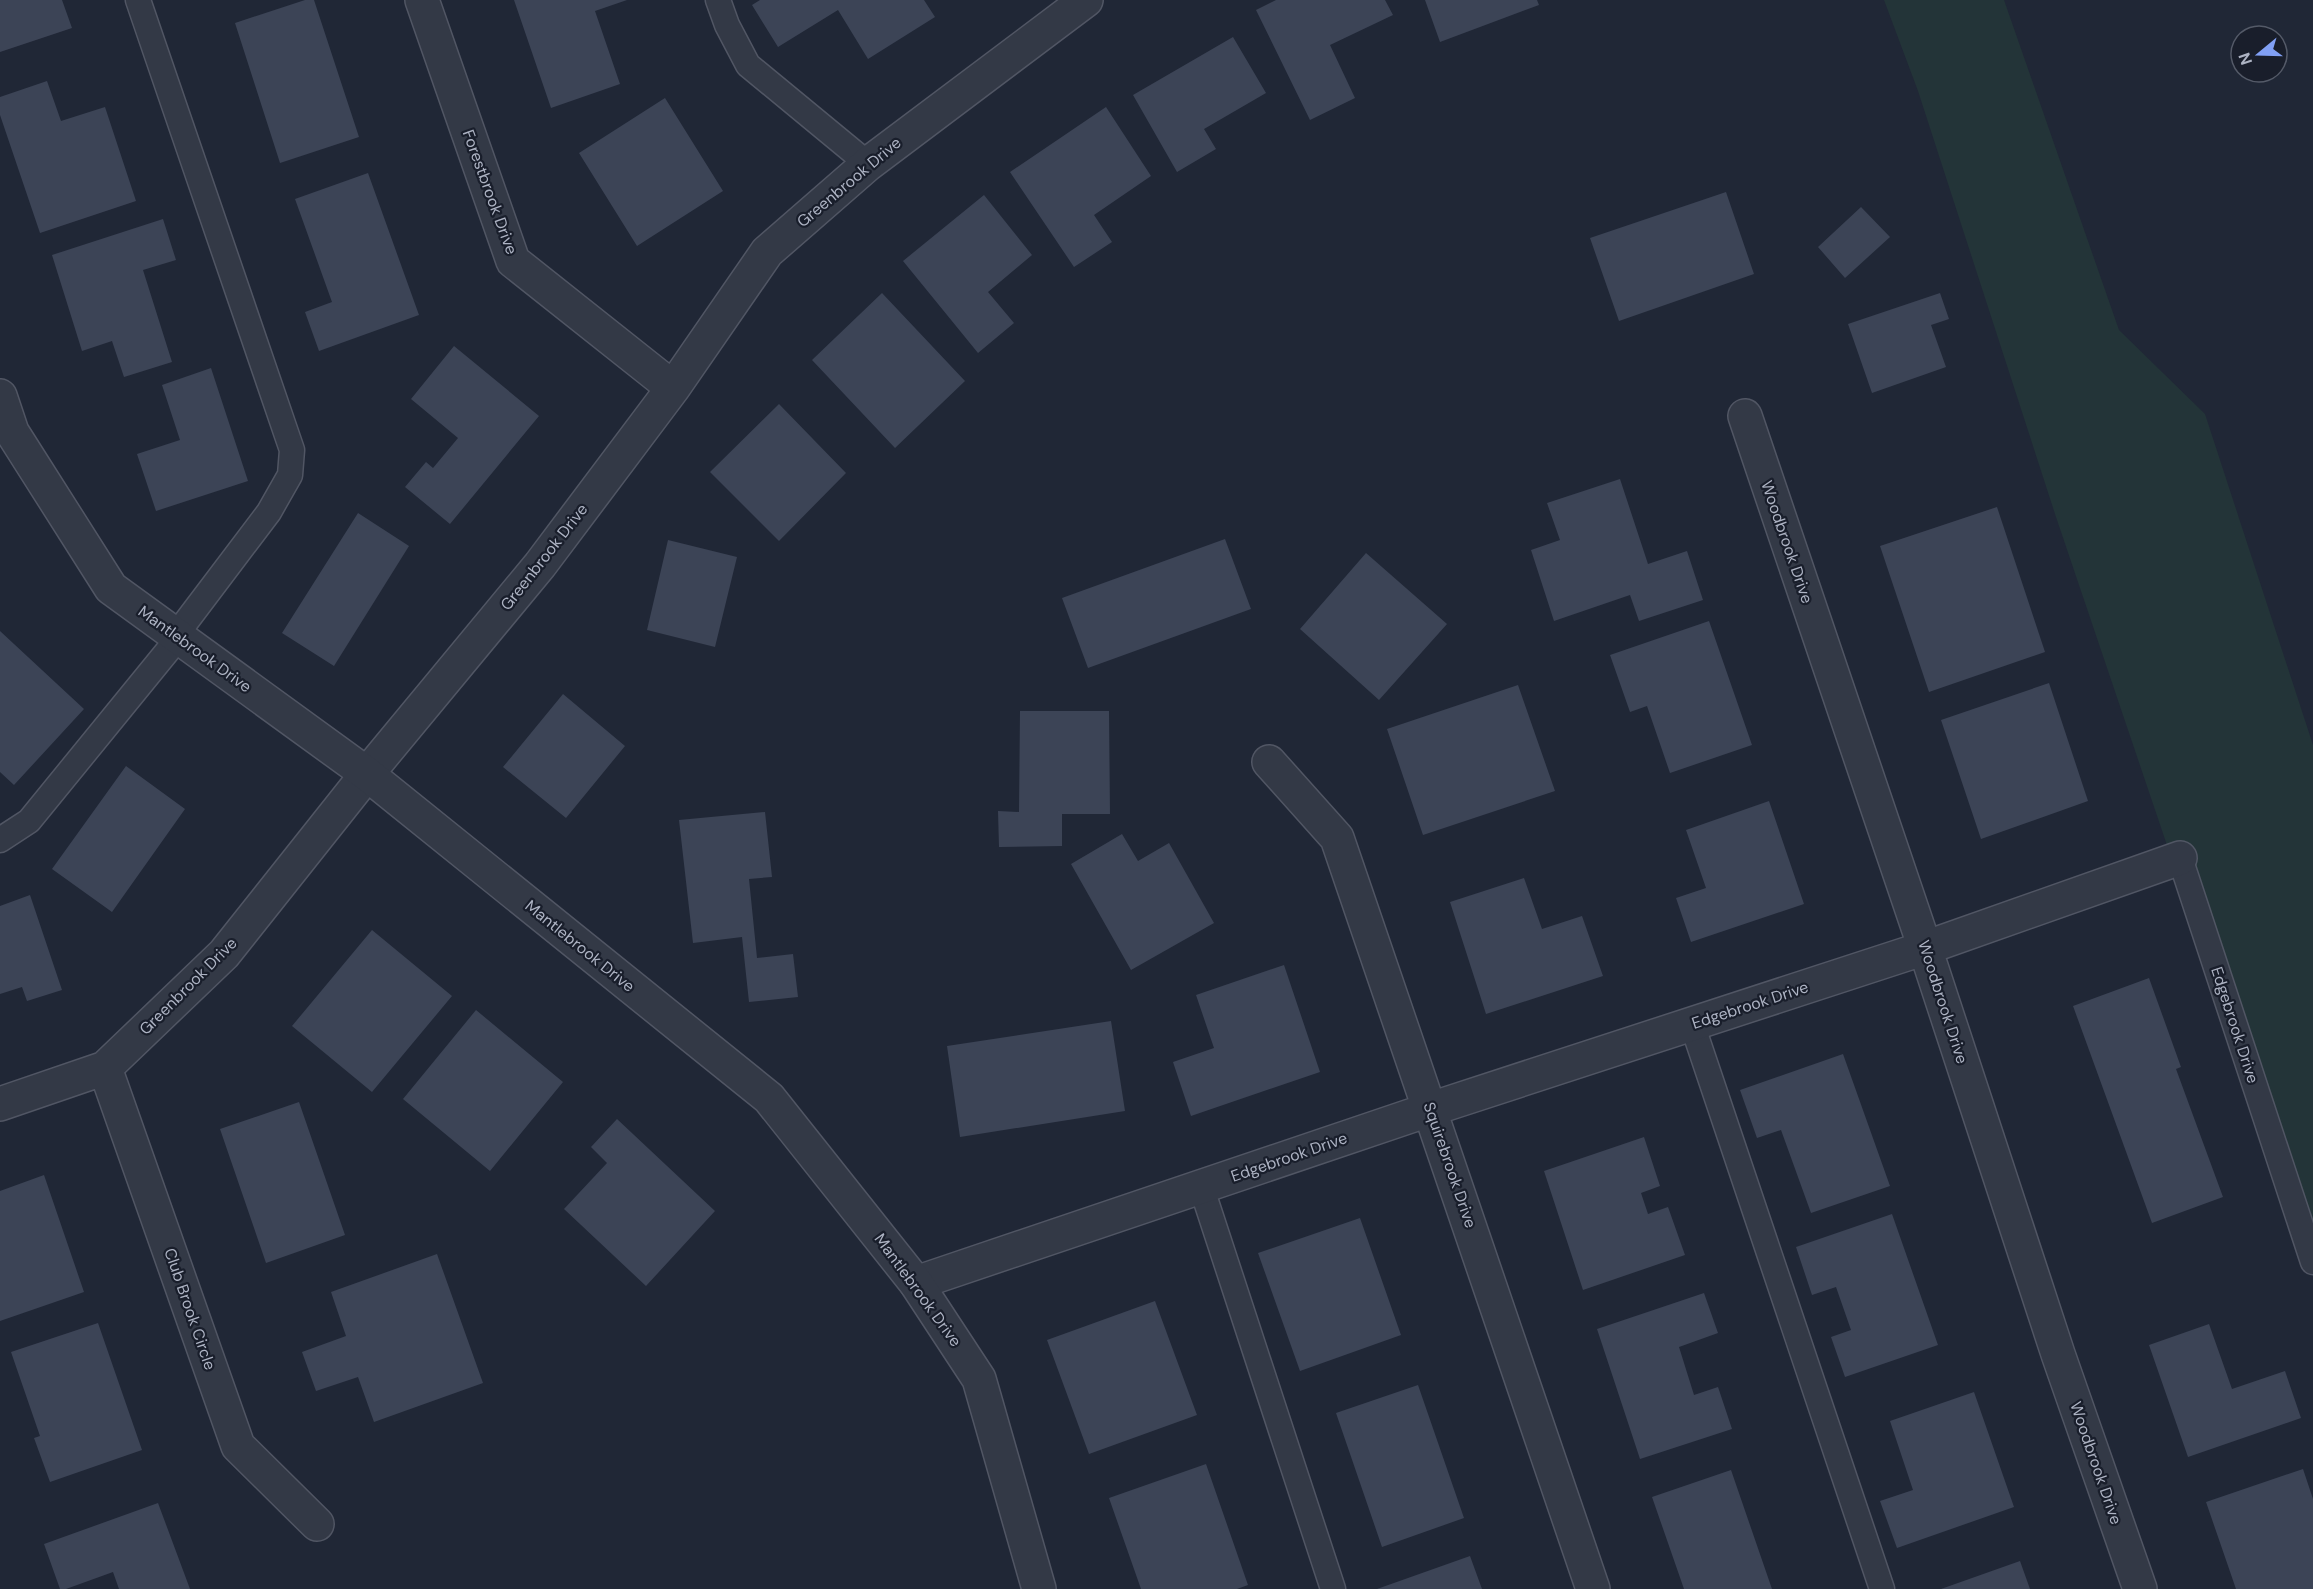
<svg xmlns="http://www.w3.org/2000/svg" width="2313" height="1589" font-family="'DM Sans',sans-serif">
<rect width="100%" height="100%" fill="#202736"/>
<path fill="#233438" d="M1884,0H2004L2119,330L2205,414L2313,745V1277L2056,517L1918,91Z"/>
<path fill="#3c4456" d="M0,0H62L72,28L0,52Z
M305,0H314L359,137L280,163L235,23Z
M514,0H627L595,11L620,84L551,108Z
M760,0H924L935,17L868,59L838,10L778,47L752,5Z
M1276,0H1385L1393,15L1330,45L1355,98L1310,120L1256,10Z
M1425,0H1537L1539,5L1440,42Z
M1233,37L1266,93L1204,129L1216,149L1177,172L1133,95Z
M47,81L61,121L105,107L136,201L40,233L0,115V97Z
M665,98L723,191L637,246L579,153Z
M1106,107L1151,176L1094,215L1112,242L1074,267L1010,172Z
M368,173L419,315L319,351L305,312L332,302L295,199Z
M1726,192L1754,274L1619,321L1590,238Z
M984,195L1032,255L988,292L1014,323L978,353L903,261Z
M1861,207L1890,237L1845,278L1818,247Z
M163,219L176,260L143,270L172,362L124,377L112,341L82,351L52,255Z
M882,293L965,381L895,448L812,360Z
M1940,293L1949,319L1931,325L1946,367L1872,393L1848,324Z
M454,346L539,416L450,524L405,487L426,462L433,468L458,438L411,399Z
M211,368L248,481L156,511L137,454L180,440L162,385Z
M779,404L846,473L779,541L710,472Z
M1620,479L1648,564L1687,551L1703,600L1639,621L1630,595L1554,621L1531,550L1560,540L1547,503Z
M1997,507L2045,652L1929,692L1880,546Z
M358,513L409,546L334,666L282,633Z
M1225,539L1251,609L1088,668L1062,598Z
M668,540L737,557L715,647L647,630Z
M1366,553L1447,624L1379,700L1300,629Z
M1709,621L1752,745L1670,773L1647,706L1630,712L1610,655Z
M0,631L84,709L14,785L0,772Z
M2049,683L2088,801L1981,839L1941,720Z
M1518,685L1555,791L1423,835L1387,729Z
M563,694L625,746L566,818L503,767Z
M1020,711H1109L1110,814H1062V846L999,847L998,811L1019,812Z
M126,766L185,809L112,912L52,869Z
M1769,801L1804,904L1691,942L1676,898L1706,888L1686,830Z
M765,812L772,877L749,879L757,958L793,954L798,997L749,1002L742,937L693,943L679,820Z
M1122,834L1138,861L1169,843L1214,923L1131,970L1071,864Z
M1524,878L1542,929L1582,916L1603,976L1486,1014L1450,902Z
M30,895L62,990L27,1001L22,987L0,994V906Z
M372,930L452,996L372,1092L292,1026Z
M1284,965L1320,1072L1191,1116L1173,1062L1214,1048L1196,995Z
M2149,978L2181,1067L2176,1069L2223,1197L2152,1223L2073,1006Z
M476,1010L563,1082L490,1171L403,1099Z
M1111,1021L1125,1111L960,1137L947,1046Z
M1843,1054L1890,1186L1811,1213L1781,1130L1757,1138L1740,1090Z
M299,1102L345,1235L266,1263L220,1129Z
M617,1119L715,1211L646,1286L564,1209L607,1163L591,1147Z
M1644,1137L1660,1186L1641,1193L1648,1214L1668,1207L1685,1255L1583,1290L1544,1171Z
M44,1175L84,1292L0,1321V1191Z
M1892,1214L1938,1345L1845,1377L1831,1337L1851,1330L1836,1287L1812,1295L1796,1247Z
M1360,1218L1401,1335L1300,1371L1258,1253Z
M437,1254L483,1383L374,1422L358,1377L316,1391L302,1352L346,1336L331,1292Z
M1704,1293L1718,1333L1679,1347L1694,1395L1718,1387L1732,1429L1640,1459L1597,1329Z
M1155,1301L1197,1415L1089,1454L1047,1340Z
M98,1323L142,1450L50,1482L34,1438L40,1436L11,1352Z
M2209,1324L2232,1389L2285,1371L2301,1418L2188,1457L2149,1345Z
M1418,1385L1464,1518L1382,1547L1336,1413Z
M1974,1392L2014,1507L1897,1548L1880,1501L1913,1490L1890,1421Z
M1206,1464L1248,1585L1237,1589H1141L1109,1498Z
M2303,1469L2313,1499V1589H2236L2206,1502Z
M1731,1470L1772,1589H1684L1652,1497Z
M158,1503L190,1589H119L113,1572L66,1589H60L44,1544Z
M1470,1556L1482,1589H1377Z
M2020,1561L2030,1589H1941Z"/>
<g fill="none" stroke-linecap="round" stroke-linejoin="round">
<g stroke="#515664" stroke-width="27">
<path id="service" d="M138,0L292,450L290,475L269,512L176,635
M718,0L727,25L748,65L868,164
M0,840L29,821L179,637
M2180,858L2313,1262
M1692,1024L1882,1589
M1201,1186L1333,1589"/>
</g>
<g stroke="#515664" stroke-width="36">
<path id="minor" d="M422,0L513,261L673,388
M1745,416L1925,948L2058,1354L2140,1589
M1269,762L1337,838L1593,1589
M105,1068L238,1446L317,1524
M0,1104L105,1068L224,954L367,774L540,565L673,388L767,252L868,164L1086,0
M916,1283L1431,1109L1925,948L2180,858"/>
</g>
<g stroke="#515664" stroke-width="36">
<path id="tertiary" d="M0,396L12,432L111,588L367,774L769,1098L916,1283L979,1379L1039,1589"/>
</g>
<use href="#service" stroke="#333946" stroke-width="24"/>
<use href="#minor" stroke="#333946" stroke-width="33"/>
<use href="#tertiary" stroke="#333946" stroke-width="33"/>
</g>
<g text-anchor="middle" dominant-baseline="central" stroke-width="4.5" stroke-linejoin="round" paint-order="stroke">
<g font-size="16" fill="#adb3c3" stroke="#191e2b">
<text transform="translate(849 182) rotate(-40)">Greenbrook Drive</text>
<text transform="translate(490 192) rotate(70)">Forestbrook Drive</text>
<text transform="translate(1787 542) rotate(71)">Woodbrook Drive</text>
<text transform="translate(544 557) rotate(-52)">Greenbrook Drive</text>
<text transform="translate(195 649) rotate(36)">Mantlebrook Drive</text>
<text transform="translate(580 946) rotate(39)">Mantlebrook Drive</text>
<text transform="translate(188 986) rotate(-45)">Greenbrook Drive</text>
<text transform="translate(1943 1002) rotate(72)">Woodbrook Drive</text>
<text transform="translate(1750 1005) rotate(-18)">Edgebrook Drive</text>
<text transform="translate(2235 1025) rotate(72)">Edgebrook Drive</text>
<text transform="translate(1289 1157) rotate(-19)">Edgebrook Drive</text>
<text transform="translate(1450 1165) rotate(71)">Squirebrook Drive</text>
<text transform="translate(918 1290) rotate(54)">Mantlebrook Drive</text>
<text transform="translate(190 1309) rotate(71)">Club Brook Circle</text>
<text transform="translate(2096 1463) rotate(71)">Woodbrook Drive</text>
</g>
</g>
<g transform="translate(2259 54) rotate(251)"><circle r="28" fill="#191e2b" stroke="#545a68" stroke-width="1.5"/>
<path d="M0-4.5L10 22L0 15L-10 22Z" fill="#81a0f5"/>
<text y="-9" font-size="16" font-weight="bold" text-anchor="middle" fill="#adb3c3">N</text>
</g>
</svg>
